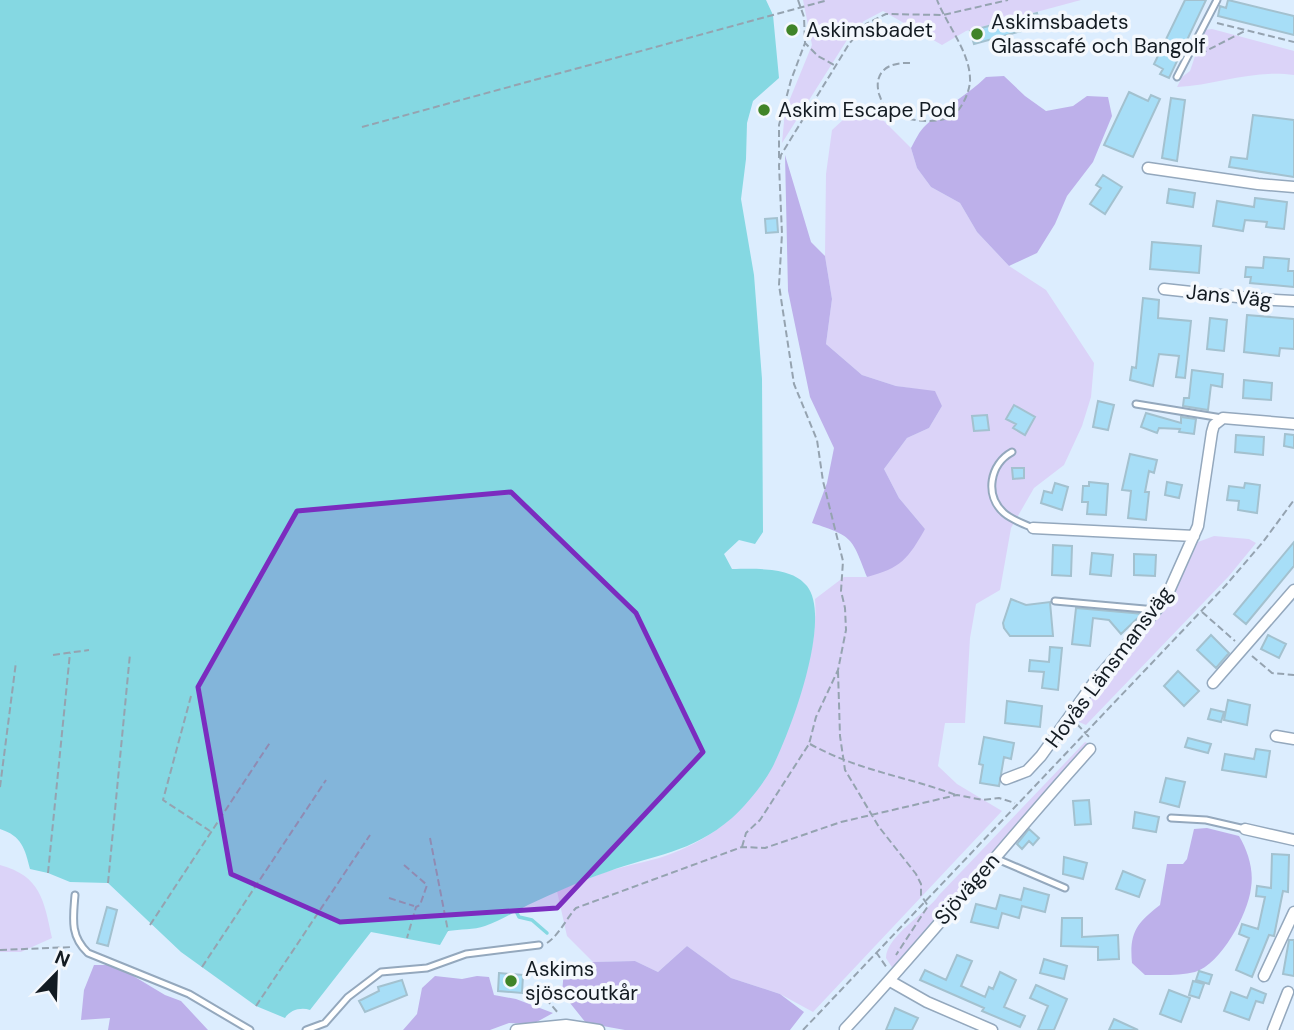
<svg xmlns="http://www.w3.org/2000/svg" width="1294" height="1030" font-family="'DM Sans',sans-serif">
<rect width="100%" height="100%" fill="#dcedfe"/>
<path fill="#dbd3f8" d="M803,0H1081L966,31L942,45L883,11L864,21L847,40L782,143L785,111L812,45Z
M1212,29L1294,51V75C1253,69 1217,85 1177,87L1182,77L1190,71L1204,30Z
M857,107L881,118L911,148L917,168L931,187L960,203L977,232L1009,266L1046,290L1094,363L1091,397L1082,426L1064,465L1034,488L1011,528L1000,590L976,604L970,638L965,723H945L938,766L957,784L1002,811L813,1012L780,994L731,978L687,946L658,972L635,961L593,962L567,936L557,891C575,884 593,876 612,870C632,864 654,861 673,853C741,827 774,775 795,708C807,672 818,637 815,599L844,577H867L925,529L899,498L884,469L907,438L929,428L942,406L935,392L896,386L862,375L826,344L832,299L825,256L826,174L832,130Z
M1214,536L1249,539L1256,543L1229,576L1086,725L1079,722L1078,711L1163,611L1174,594L1198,542Z
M1085,742L1089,744L1087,749L893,969L886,958C886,936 927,913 939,895Z
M0,865C41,876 44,901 52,938L21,952H0Z"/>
<path fill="#bdb0ea" d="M1004,76L1025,96L1046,111L1073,106L1087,96L1108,97L1112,116L1093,162L1067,196L1055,224L1037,253L1009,266L977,232L960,203L931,187L917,168L911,148C915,141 919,131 926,125C944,107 968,95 986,77Z
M785,155L811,242L825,256L832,299L826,344L862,375L896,386L935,391L942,406L929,428L907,438L884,469L899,498L925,529C908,559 901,568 867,577C852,538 853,536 812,523L827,483L834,448L810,397L788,291Z
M1207,828L1239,836C1248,851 1254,870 1251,888C1248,914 1221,964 1195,972C1180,976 1161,975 1145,975L1132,963C1129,932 1137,923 1160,905L1167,864H1183L1187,859L1194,829Z
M687,946L731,978L780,994L804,1012L790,1030H625L586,1023L562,993L564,970L593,962L635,961L658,972Z
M94,965H108L130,974L165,995L181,1001L208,1030H108L110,1018L81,1020L84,990Z
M435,976L462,979L477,976L489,977L494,995L516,999L553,1013L533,1024L509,1023L490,1030H403L417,1014L422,988Z"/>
<path fill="#85d8e2" d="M0,0H766L773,15L779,78L753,101L747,123L746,159L741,199L754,275L762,379L763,532L755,544L739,540L724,554L732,569C754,569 792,566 807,586C833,619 790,733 772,768C762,786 747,804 732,818C690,854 655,854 607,872C580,881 554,893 528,905C514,912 500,921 485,926C474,930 460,929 448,931L440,945L371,932L310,1010C301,1007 290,1010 285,1018L256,1006L181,952L108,883L70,882L48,873L30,869C25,849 22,836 0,829Z"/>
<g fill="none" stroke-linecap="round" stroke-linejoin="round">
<path stroke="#85d8e2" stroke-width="3.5" d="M516,911L519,917L532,920L547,933"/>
</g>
<path fill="#a7def7" stroke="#a3c1cf" stroke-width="2" d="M1185,0H1206L1169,78L1160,74L1163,69L1154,64Z
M1228,0L1294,16V35L1218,16L1220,6L1226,8Z
M1037,13L1040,26L974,44L970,31Z
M1129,92L1148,101L1151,95L1160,99L1133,157L1104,145Z
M1171,98L1185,100L1177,161L1162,158Z
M1253,115L1294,120V177L1229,167L1231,157L1247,159Z
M1103,175L1122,187L1105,214L1090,204L1101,188L1096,185Z
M1169,189L1195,193L1193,207L1167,203Z
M1255,198L1287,202L1284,229L1266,227L1267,222L1245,220L1243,231L1213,226L1217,201L1254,207Z
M777,218L778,232L766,233L765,219Z
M1152,242L1201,246L1199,273L1150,269Z
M1264,257L1289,259L1288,271H1294V287L1250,283L1251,277H1245L1246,267L1263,268Z
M1143,298L1159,300L1158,318L1191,321L1185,378L1176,377L1179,356L1159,354L1153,386L1130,380L1132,367L1136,368Z
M1247,315L1294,319V349L1280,348L1279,356L1244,352Z
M1210,318L1227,320L1224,351L1207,349Z
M1192,370L1223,374L1222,387L1211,385L1208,410L1183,406L1184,398H1189Z
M1244,380L1272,383L1271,400L1243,398Z
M1098,401L1114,405L1108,430L1093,427Z
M1014,405L1035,417L1025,435L1013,428L1016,424L1006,419Z
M1146,413L1181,423V417L1196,419L1194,434L1179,432L1180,429L1159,428L1157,433L1141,427Z
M987,415L989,430L974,431L972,416Z
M1285,434L1294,435V448L1284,446Z
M1236,435L1264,437L1263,455L1235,452Z
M1130,454L1157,460L1154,473L1149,471L1145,492H1149L1146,520L1128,518L1131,491L1122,490Z
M1012,468H1024V478L1013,479Z
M1089,482L1108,484L1106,515L1087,514L1088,502H1082L1083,486H1089Z
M1167,482L1182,485L1179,498L1165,495Z
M1055,483L1068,487L1062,510L1041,503L1044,491L1052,493Z
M1245,483L1260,485L1257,513L1238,510L1239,501L1227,500L1229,486L1244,488Z
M1294,542V566L1246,624L1234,614Z
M1053,545L1072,546L1071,576L1052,575Z
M1092,553L1113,555L1111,576L1090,574Z
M1134,554L1156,555L1155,576L1134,575Z
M1011,599L1026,605L1050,602L1053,636H1010L1004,628L1003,623Z
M1076,608L1133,613L1142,614L1121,634L1109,620L1093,618L1090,646L1072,644Z
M1211,635L1229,653L1216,668L1197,650Z
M1268,635L1286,644L1279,658L1261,649Z
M1050,647L1062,648L1058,690L1042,688L1044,672L1029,671L1030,660L1049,662Z
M1178,671L1199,691L1184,706L1164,686Z
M1228,700L1250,705L1247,725L1224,720Z
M1007,701L1042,706L1040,727L1005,723Z
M1211,709L1224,712L1221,722L1208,719Z
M984,737L1014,743L1011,759L1004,757L999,786L980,783L983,765L979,764Z
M1188,738L1211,744L1208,753L1185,747Z
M1256,749L1270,751L1266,777L1222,770L1225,754L1254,759Z
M1166,778L1185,782L1179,807L1160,802Z
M1089,800L1091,824L1075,825L1073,801Z
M1135,812L1159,817L1156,832L1133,828Z
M1029,829L1039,838L1033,845L1029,841L1022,849L1017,844Z
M1272,854L1289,855L1288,892L1283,891L1274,936L1269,935L1252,977L1236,970L1249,938L1239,934L1242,924L1258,929L1265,897L1256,896L1257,886L1271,888Z
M1064,857L1087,863L1083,879L1063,874Z
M1123,871L1145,880L1139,897L1116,889Z
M1024,888L1049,895L1045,912L1022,906L1019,918L1002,913L998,928L971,922L976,904L996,909L1000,895L1021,900Z
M107,907L117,910L108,946L97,943Z
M1062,918H1082V937L1118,935L1119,959L1098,960V947L1061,946Z
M1289,940H1294V976L1283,974Z
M957,955L972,961L961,986L985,997L989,987L993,989L1000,972L1016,980L1004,1007L1025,1016L1020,1027L982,1011L984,1008L920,980L925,970L946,980Z
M1044,959L1067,966L1064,979L1040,973Z
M1199,971L1212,975L1209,984L1196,980Z
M499,973L523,975L522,993L498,991Z
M402,980L407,995L365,1012L359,1001L379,991L378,987Z
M1193,981L1204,984L1199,998L1189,995Z
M1036,985L1067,999L1054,1030H1038L1048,1006L1030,998Z
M1251,988L1266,994L1263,1003L1256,1001L1249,1020L1224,1011L1231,992L1247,998Z
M1169,990L1190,998L1181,1022L1160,1014Z
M895,1008L918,1018L912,1030H886Z
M1114,1019L1138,1030H1109Z"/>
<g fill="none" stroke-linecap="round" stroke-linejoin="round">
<g stroke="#94a8bd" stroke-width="9">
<path id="service" d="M1177,77L1217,0
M1136,404L1222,418
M1012,452C990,464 984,495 1004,513C1012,520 1024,524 1033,528
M1055,601L1156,610
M1171,818L1206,820L1245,829
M995,858L1065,888
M75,895C73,919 70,936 88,953L189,994L250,1030
M306,1030L325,1023L348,997L381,972L427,968L466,954L539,945"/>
</g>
<g stroke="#94a8bd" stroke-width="13">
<path id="minor" d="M1148,168L1258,184L1294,187
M1164,289L1256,299L1294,301
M1033,528L1194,536
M1213,683L1294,590
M1276,736L1294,739
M1006,779L1027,771L1041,756L1095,681L1159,607L1169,591L1198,526L1212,432L1214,425L1223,418L1294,424
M1245,829L1294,840
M1264,976L1294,912
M890,981L927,1002L992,1030
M845,1029C929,939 1007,841 1090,749
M516,1030L566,1025L599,1030
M1273,1030L1288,992"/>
</g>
<path stroke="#95a3b0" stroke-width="2" stroke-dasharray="7 3.5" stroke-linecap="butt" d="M798,0L804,17L805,43L818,56L836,66
M1217,23L1294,42
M1200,54L1245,31
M910,63C889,62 873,71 879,94C882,102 883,106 890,111C904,121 936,125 952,116C962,110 971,89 970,78C969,51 947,25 937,0
M362,127L828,0
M779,158V125L791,80L805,43
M1202,612L1235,641
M53,655L89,650
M1252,656L1272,673L1294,675
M838,671L840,736L845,770L879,827L916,874L921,884V895L928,906L896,955
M191,696L163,800L210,831
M1077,724L1090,738
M810,744C859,771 905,776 956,795
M0,787L16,662
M430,838L448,931
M742,847L746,833L760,820L809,744L816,717L838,670L846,630L845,608L841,591L843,561L823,481L817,440L794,384L782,305L779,285L782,234L779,165L781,155L849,44L866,24L886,14L943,15L1008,0
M404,865L427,885L420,905L416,907L407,938
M48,873L70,653
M108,883L130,654
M389,898L414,906
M150,925L271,741
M547,943C559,935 566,919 576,908L742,847L765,848L841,822L957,795L983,800L999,798L1015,803
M0,950L73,947
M876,952L887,968
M202,967L326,780
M536,994L547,1000L559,1014
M256,1006L370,835
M803,1030L1226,585L1263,542L1294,500"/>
<use href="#service" stroke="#fff" stroke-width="5"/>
<use href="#minor" stroke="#fff" stroke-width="10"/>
</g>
<path fill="#7b2cbf" fill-opacity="0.2" stroke="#7b2cbf" stroke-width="5" stroke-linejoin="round" d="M511,492L636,613L703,752L557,908L340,922L231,874L198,687L297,511Z"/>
<g fill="#408428" stroke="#f4f8fd" stroke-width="2.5">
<circle cx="792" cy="30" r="7"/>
<circle cx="977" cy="34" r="7"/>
<circle cx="764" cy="110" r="7"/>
<circle cx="511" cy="981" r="7"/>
</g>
<g text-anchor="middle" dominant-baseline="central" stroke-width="7" stroke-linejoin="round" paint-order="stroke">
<g font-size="21" fill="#131b22" stroke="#f4f8fd" text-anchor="start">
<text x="991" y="22">Askimsbadets<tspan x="991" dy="24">Glasscafé och Bangolf</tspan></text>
<text x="806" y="30">Askimsbadet</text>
<text x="778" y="110">Askim Escape Pod</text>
<text x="525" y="969">Askims<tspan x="525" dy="24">sjöscoutkår</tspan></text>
</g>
<g font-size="21" fill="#131b22" stroke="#f4f8fd">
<text transform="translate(1229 296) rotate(6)">Jans Väg</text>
<text transform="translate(1109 667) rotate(-53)">Hovås Länsmansväg</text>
<text transform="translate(967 889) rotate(-49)">Sjövägen</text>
</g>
</g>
<g transform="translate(56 974) rotate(23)" stroke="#f4f8fd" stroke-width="5" paint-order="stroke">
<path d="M0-5L12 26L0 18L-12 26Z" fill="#131b22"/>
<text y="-10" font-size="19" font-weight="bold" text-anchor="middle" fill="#131b22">N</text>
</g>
</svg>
